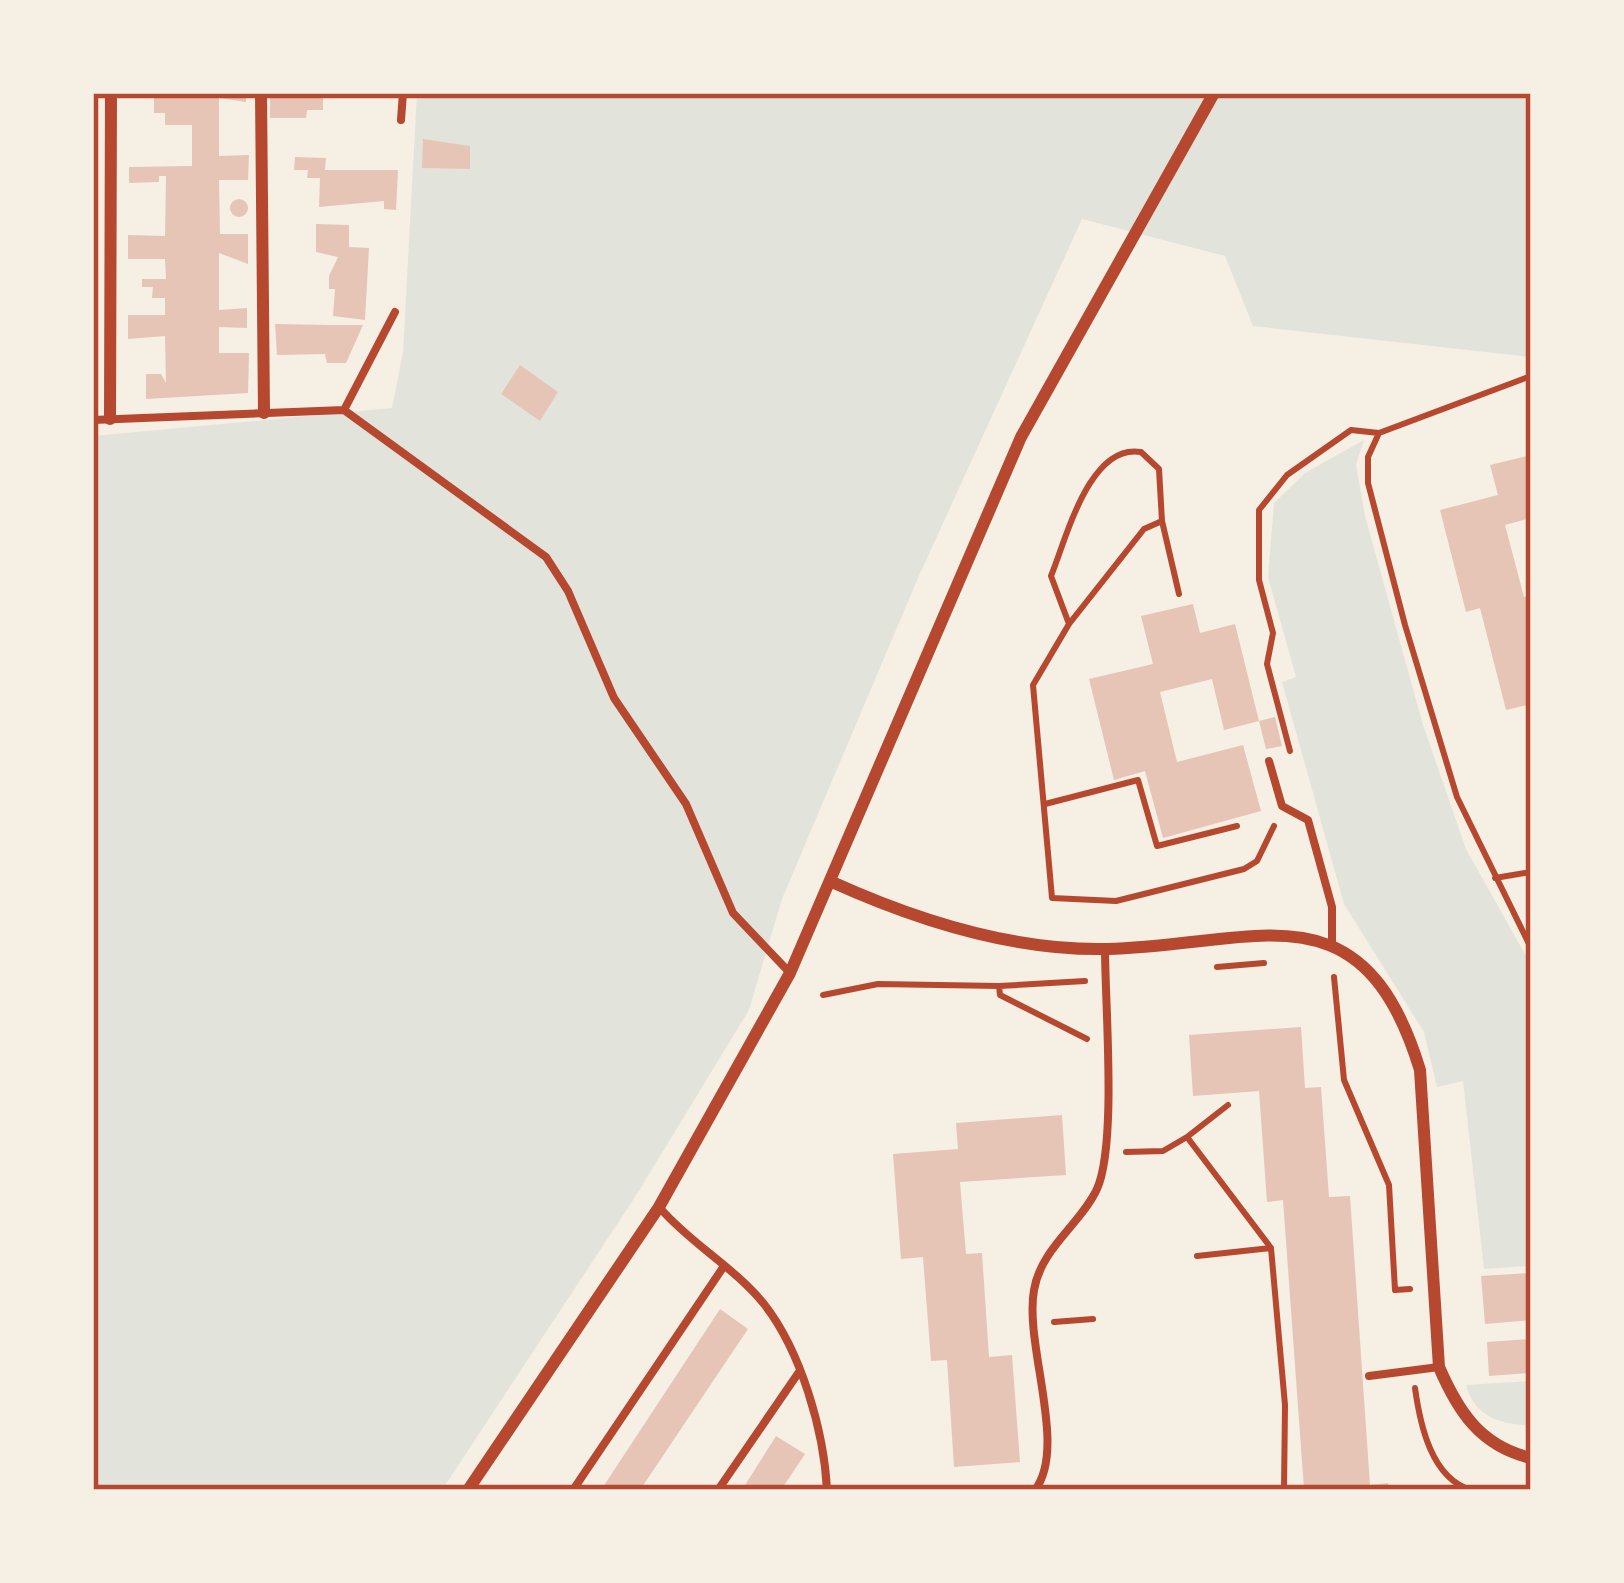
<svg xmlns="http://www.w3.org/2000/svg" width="1624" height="1583" font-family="Helvetica,sans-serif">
<rect width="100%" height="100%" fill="#f6efe4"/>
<path fill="#e2e4dc" d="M417,93H1531V357L1253,326L1225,256L1082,219L918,578L782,899L749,1010L637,1194L442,1490H93V436L392,408L403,352Z
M1364,440L1356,464L1365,516L1423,725L1466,849L1531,965V1266L1484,1269L1463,1081L1437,1087L1424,1032L1344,904L1282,682L1296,677L1268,577L1274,503L1305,473Z
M1531,1381V1425C1502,1425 1474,1417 1466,1385Z"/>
<path fill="#e6c5b7" d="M154,93H246V102L219,98V156L249,155L248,180H219L220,234H248V264L219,253V310L247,308V328L219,327V353H249L248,393L146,399V374H161L166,383L165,336L128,339V315H165V298H152L153,287H142V279H166L165,259H128V235L165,236L166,176H159V182L129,183V167L192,166V125H165V113H154Z
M270,93H323V110H307L306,118H270Z
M423,139L470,146V169L422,168Z
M295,157L326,158L325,170H398L396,210L384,209V201L319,207L320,178H307L308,170H294Z
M230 208a9 9 0 1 1 18 0a9 9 0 1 1-18 0Z
M316,224L349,225V247L369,248L365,320L333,316L335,289H329V276L338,257L316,252Z
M275,324L331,325H363L346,363H327L325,354L277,355Z
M520,365L558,392L540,421L501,394Z
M1531,455V518L1505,525L1524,597L1531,595V704L1506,710L1480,608L1466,612L1440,510L1498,495L1490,465Z
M1193,604L1200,633L1235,624L1259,721L1224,730L1212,679L1160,692L1177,762L1243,745L1261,811L1163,838L1145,771L1114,780L1089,679L1153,664L1141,616Z
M1275,717L1282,746L1266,749L1259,721Z
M1301,1027L1305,1088L1321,1087L1329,1197L1350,1196L1370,1485L1388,1483V1490L1304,1489L1283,1200L1267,1202L1259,1091L1193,1096L1189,1035Z
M1062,1115L1066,1175L960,1182L966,1254L982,1253L989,1357L1012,1355L1020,1462L954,1467L947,1360L931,1361L923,1257L901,1259L893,1154L958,1149L956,1123Z
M1531,1273V1320L1485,1324L1481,1276Z
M720,1309L748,1329L640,1490H601Z
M1531,1339V1373L1489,1376L1487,1342Z
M776,1436L805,1454L781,1490H742Z"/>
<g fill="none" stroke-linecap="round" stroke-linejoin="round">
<path stroke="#b5482f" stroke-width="6" d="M1379,433L1368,457V483L1405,625L1457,797L1531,948
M1162,521L1179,594
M1069,624L1051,576C1066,540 1089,443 1141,452L1159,469L1162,521L1144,529L1069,624L1033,685L1052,898L1116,901L1244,869L1257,861L1274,826
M1290,751L1267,664L1273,633L1259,580V510L1287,475L1351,430L1379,433L1531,376
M1045,804L1138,780L1157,846L1237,826
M1495,878L1531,872
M1217,967L1264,963
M1334,977L1344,1080L1389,1185L1395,1290L1410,1289
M999,986L1085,981
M823,995L878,984L999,986L1000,995L1087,1039
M1187,1137L1228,1105
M1126,1152L1163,1151L1187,1137L1271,1248L1285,1405L1284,1490
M1197,1256L1271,1248
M1054,1322L1093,1319
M1415,1388C1420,1424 1431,1478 1471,1490"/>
<path stroke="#b5482f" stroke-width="8" d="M401,120L403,93
M344,410L395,312
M93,420L344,410L546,557L568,591L614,698L686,804L733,913L790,973
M1269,761L1282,806L1308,820L1332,907V941
M660,1208C691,1244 734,1267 764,1304C801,1351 824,1431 827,1490
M1369,1376L1439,1367
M573,1490L724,1266
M718,1490L799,1372
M1035,1490C1068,1447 1024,1345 1034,1290C1041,1248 1080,1225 1097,1189C1117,1144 1105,1005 1105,949"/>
<path stroke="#b5482f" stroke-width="12" d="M261,93L264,413
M110,419L111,93
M832,882C916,920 1012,951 1107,949C1255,946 1362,880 1420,1070L1439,1367C1458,1411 1480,1446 1531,1458
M468,1490L659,1207L790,973L1021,437L1214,93"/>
</g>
<rect width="1624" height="1583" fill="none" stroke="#f6efe4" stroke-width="192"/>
<rect x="96" y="96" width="1432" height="1391" fill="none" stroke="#b5482f" stroke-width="4.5"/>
</svg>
